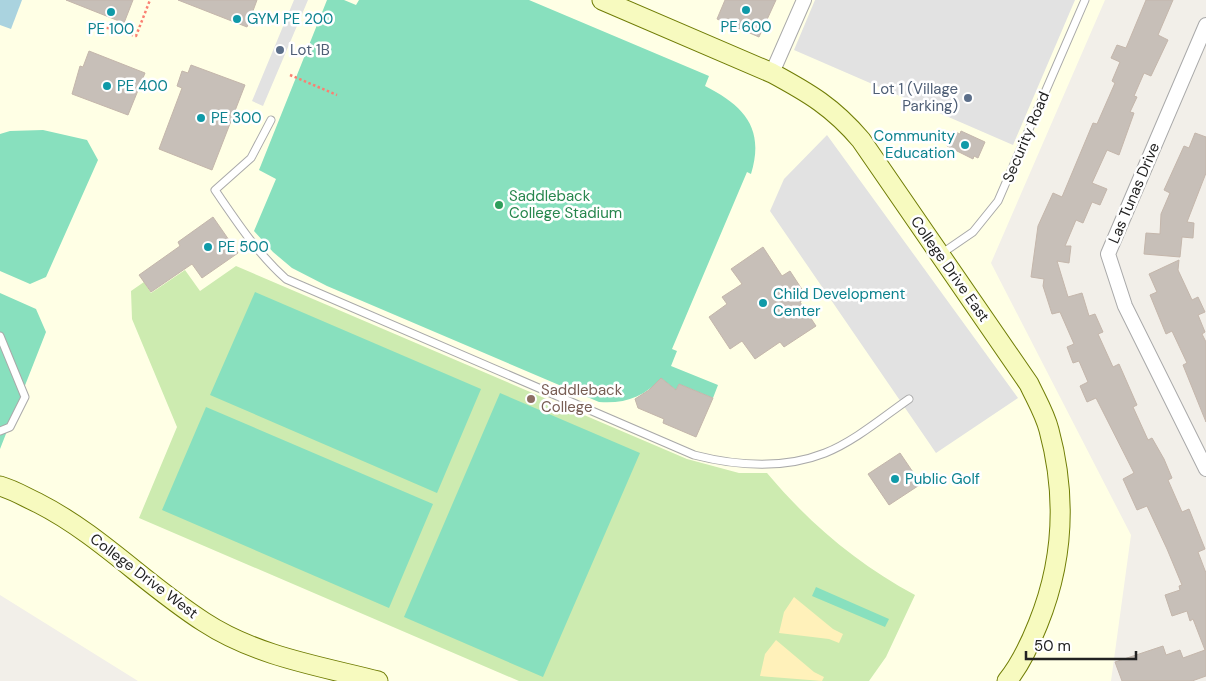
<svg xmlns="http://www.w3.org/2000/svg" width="1206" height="681" font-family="'DM Sans',sans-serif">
<rect width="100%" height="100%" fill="#f2efe9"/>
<path fill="#ffffe5" d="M0,0H1105L991,263L1131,535L1111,681H138L0,595Z"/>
<path fill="#cdebb0" d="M236,266L687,459L739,473H767C809,523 857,564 915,595L886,657L869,681H519L139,518L177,427L132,319L131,291L144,282L151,293L185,270L200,291Z"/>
<path fill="#fff1ba" d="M794,597L833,629L843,634L839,643L829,639L779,633L784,612Z
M776,640L814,672L824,677L822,681L760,676L765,654Z"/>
<path fill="#88e0be" d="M327,0H344L356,5L359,0H529L709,76L705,86C744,106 765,128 751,174L747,172L672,349L677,351L671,366L718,385L713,398L679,384L676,390L661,378C644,397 625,404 599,402L327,286L292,268L273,252L254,231L276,179L259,170Z
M43,130L87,140L98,160L46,277L30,284L0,271V134L10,131Z
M255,292L481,389L437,493L210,395Z
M0,293L36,309L46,332L0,449Z
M500,393L640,453L543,677L404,617Z
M206,407L433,504L389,608L162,510Z
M816,587L889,619L885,627L812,596Z"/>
<path fill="#e2e2e2" d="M294,0H308L263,106L252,101Z
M815,0H1075L1013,145L794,50Z
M827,135L1018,398L936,453L770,211L784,179Z"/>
<path fill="#aad3df" d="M0,0H22L11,29L0,25Z"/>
<path fill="#c7bfb8" stroke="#c4b6ab" d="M66,0H133L124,23Z
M178,0H257L247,27Z
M725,0H776L759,37L717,19Z
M1146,0H1173L1158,35L1168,40L1151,76L1144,73L1134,96L1137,97L1130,112L1134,113L1119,155L1107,150L1092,183L1107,189L1100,205L1092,202L1083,223L1076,220L1065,246H1071L1069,263L1057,261L1068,297L1082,293L1089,316L1095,314L1103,332L1098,334L1113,367L1119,364L1137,405L1133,407L1148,440L1152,438L1164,459L1172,478L1168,480L1182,512L1189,509L1205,549L1198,552L1206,573V676L1192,681H1122L1115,662L1163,646L1166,655L1180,650L1183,658L1205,650L1193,619L1190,621L1187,611L1172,616L1165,595L1180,590L1179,586L1182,585L1167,549L1147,506L1137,510L1123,479L1134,473L1096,398L1087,402L1080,386L1088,382L1079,361L1073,363L1067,347L1074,344L1060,312L1052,314L1043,286L1044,279L1031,277L1038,226L1053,193L1062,197L1093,123L1097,124L1115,83L1112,81L1120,62L1111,58L1117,45L1126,48Z
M89,51L145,73L128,115L72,94L80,66L83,67Z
M191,65L245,85L212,170L159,149L182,88L177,86L182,71L188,73Z
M953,131L960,134L961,131L985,142L978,158L974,156L973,159L947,146Z
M1195,133L1206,137V173L1187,222L1194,223L1193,238L1182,237L1180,257L1144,254L1146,233L1160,234L1161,214L1170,193L1164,190L1184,146L1189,148Z
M213,217L238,253L202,278L192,264L151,292L139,275L180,246L178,242Z
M763,247L782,276L790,271L807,297L800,302L816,326L784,347L780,342L755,359L742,341L730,349L709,317L727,304L722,297L742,284L731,269Z
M1179,260L1178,270L1192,300L1198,297L1205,312L1198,315L1205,332L1202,334L1206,342V422L1183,365L1187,363L1172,331L1166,334L1150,295L1157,292L1149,274Z
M661,378L676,390L679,384L713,398L696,437L663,423L664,419L638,408L635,399L649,390Z
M900,453L921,484L889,505L868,474Z"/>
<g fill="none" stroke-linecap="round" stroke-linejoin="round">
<g stroke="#a9a9a9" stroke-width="9">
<path id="lane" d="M271,120L251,158L215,190C237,222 257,253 286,279L694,455C737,466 782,470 825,453C855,441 883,417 909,399
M941,254L973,232L998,201L1085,0
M0,336L25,397L10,427L0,431"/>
</g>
<g stroke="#a9a9a9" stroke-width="16">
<path id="street" d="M1206,25L1108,254L1125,306L1206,469
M772,73L804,0"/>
</g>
<g stroke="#707d05" stroke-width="21">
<path id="secondary" d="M602,0L772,73C809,93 833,107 861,140L1029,384C1036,399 1045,414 1049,430C1067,497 1064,560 1038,624C1030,644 1021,664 1007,681
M0,486C14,490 25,497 38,503C99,534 146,585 204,622C256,656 319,666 378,681"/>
</g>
<path stroke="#fa8072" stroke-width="2.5" stroke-dasharray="2.5 2.5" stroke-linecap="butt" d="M97,25L136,36L150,0
M290,75L337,95"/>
<use href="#lane" stroke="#fff" stroke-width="7"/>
<use href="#street" stroke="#fff" stroke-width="14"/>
<use href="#secondary" stroke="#f7fabf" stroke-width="19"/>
</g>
<g fill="#0f9aa8" stroke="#fff" stroke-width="2">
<circle cx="746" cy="10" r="5"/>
<circle cx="111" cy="12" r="5"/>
<circle cx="237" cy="19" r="5"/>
<circle cx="107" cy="86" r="5"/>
<circle cx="201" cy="118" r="5"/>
<circle cx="965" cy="145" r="5"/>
<circle cx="208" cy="247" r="5"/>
<circle cx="763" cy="303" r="5"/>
<circle cx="895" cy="479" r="5"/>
</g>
<g fill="#5c6f8a" stroke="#fff" stroke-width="2">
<circle cx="280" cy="50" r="5"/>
<circle cx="968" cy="98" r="5"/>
</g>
<circle fill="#2e9e5b" stroke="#fff" stroke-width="2" cx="499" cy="205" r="5"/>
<circle fill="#8d6e63" stroke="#fff" stroke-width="2" cx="531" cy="399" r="5"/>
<g text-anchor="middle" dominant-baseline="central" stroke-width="5" stroke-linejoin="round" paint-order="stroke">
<g font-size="15" fill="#0d838f" stroke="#fff" text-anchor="start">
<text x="247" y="19">GYM PE 200</text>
<text x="746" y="27" text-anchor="middle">PE 600</text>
<text x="111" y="29" text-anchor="middle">PE 100</text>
<text x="117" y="86">PE 400</text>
<text x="211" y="118">PE 300</text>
<text x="955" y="136" text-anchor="end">Community<tspan x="955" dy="17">Education</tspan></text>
<text x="218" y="247">PE 500</text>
<text x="773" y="294">Child Development<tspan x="773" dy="17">Center</tspan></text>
<text x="905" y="479">Public Golf</text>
</g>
<g font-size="15" fill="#4e5e75" stroke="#fff" text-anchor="start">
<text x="290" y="50">Lot 1B</text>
<text x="958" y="89" text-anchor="end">Lot 1 (Village<tspan x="958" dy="17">Parking)</tspan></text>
</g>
<g font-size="15" fill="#222" stroke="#fff">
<text transform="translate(1026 137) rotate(-67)">Security Road</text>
<text transform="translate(1134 193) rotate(-67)">Las Tunas Drive</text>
<text transform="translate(950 269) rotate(55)">College Drive East</text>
<text transform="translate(144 576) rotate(37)">College Drive West</text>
</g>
<g font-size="15" fill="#27864d" stroke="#fff" text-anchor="start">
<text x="509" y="196">Saddleback<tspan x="509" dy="17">College Stadium</tspan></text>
</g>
<g font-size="15" fill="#785e54" stroke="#fff" text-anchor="start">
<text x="541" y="390">Saddleback<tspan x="541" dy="17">College</tspan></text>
</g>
</g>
<path d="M1026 651v8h110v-8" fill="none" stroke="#222222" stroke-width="2.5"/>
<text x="1034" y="651" font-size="15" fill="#222222" stroke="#ffffff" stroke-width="4" paint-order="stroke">50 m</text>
</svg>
